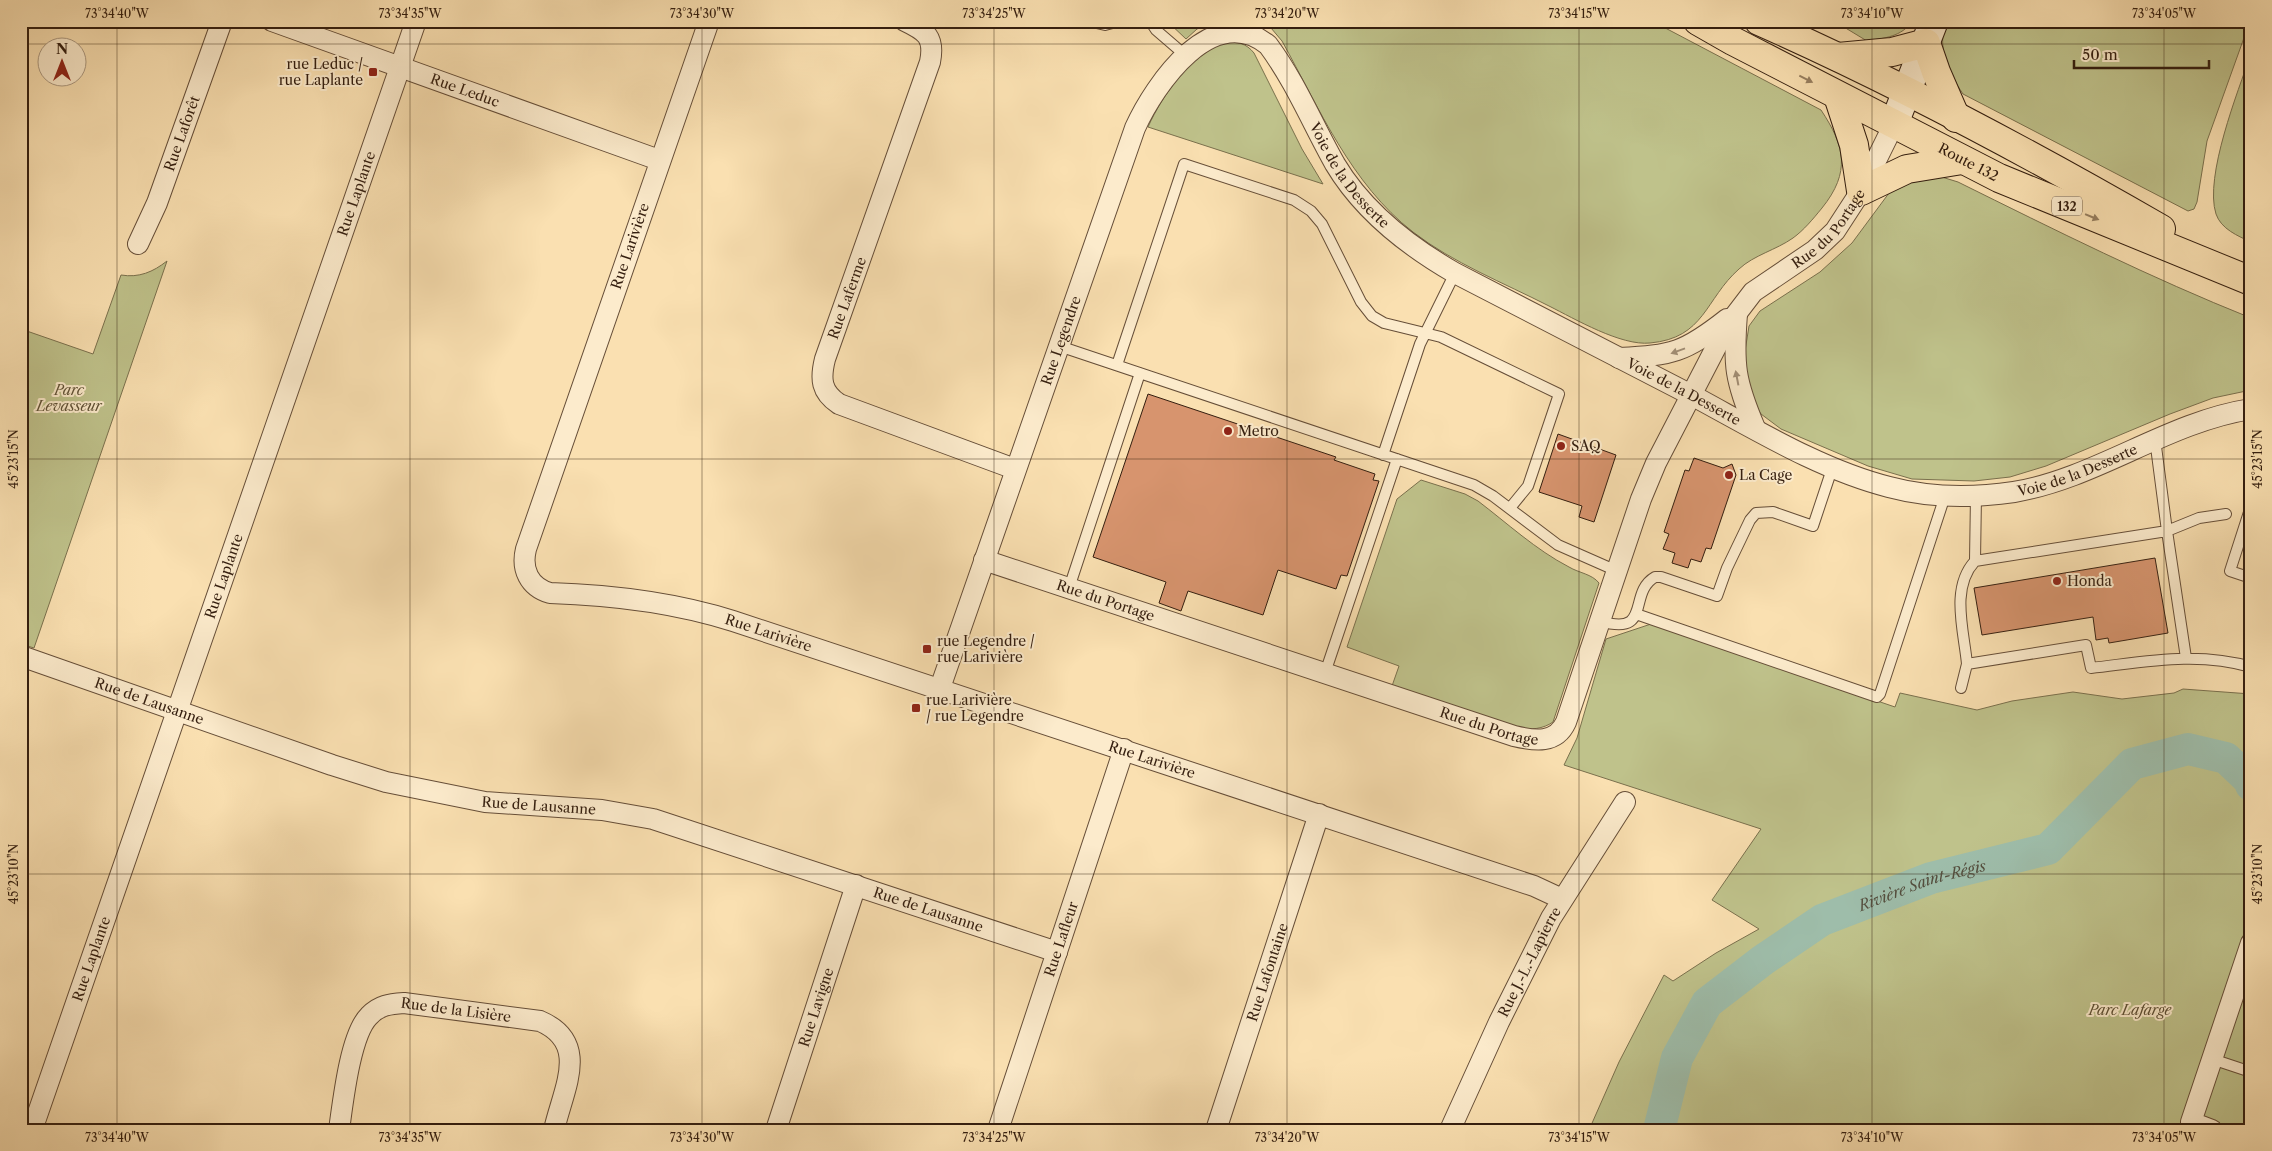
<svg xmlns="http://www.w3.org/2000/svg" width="2272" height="1151" font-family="'Libre Caslon Text',serif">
<rect width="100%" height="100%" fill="#fae0b1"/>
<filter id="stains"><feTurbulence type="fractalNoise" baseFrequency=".004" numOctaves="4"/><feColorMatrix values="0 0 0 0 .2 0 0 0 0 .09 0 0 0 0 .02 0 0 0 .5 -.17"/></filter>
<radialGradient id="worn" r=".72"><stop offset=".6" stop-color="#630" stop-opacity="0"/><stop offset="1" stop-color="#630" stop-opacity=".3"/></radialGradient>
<path fill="#bfc28b" stroke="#7a704d" d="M1167,21H1214L1197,29L1186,39Z
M1261,21H1652L1821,110C1845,146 1851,172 1822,208C1813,219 1804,230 1793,238C1776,250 1754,255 1739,269C1705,299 1705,338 1650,343C1621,346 1575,319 1549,306C1504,283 1453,263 1413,232C1351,184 1319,108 1282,41L1271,28Z
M1834,21H1912C1902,37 1884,38 1867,41Z
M1945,21H2250L2207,141L2197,202L2194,209L2188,211L1963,94C1947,70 1938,50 1945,21Z
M1225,42C1238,42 1246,43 1254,53L1302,149L1323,184L1148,127C1163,94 1190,56 1225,42Z
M2251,54V242C2238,236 2221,229 2216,214C2204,177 2238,91 2251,54Z
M1932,174L1958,182C2055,230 2151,278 2251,318V390L2213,398L2170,414L2046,466L2010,477L1974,481L1912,479L1868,466L1781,429L1761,414L1750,397L1743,364L1749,326L1760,311L1820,272L1852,243L1892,189Z
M167,261L34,648L21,644V329L93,354L121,275C139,278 153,272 167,261Z
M1421,480L1465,494L1478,501C1507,523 1536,550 1569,567C1579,573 1592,574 1599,583L1553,722C1543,729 1531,730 1519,728L1392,686L1399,666L1347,647L1397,499Z
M1651,624L1895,707L1900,693L1977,710L2012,701L2073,692L2122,699L2174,693L2183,689L2251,694V1130H1589L1619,1062L1664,975L1673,981L1716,953L1759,929L1712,900L1761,829L1564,765L1577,738L1606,639Z"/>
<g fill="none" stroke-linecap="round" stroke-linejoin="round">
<path stroke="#9ebdaa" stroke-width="32" id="s1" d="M1659,1130L1677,1058L1707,1003L1763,960L1822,920L1931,878L2048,849L2132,764L2188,749L2226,758L2249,780L2251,785"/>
</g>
<path fill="#d7946e" stroke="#341e0f" d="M1148,394L1336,457L1334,460L1375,474L1373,480L1379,481L1347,576L1341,575L1336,589L1278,570L1263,615L1188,591L1181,611L1159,603L1166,582L1093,557Z
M1558,434L1616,455L1594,522L1579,517L1582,506L1539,492Z
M1694,458L1723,468L1732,464L1736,475L1711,549L1706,548L1701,562L1691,559L1688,568L1672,563L1675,553L1663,549L1669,534L1664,532L1685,470L1689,471Z
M2155,558L2168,633L2109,643L2108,638L2096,640L2093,617L1982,635L1974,588Z"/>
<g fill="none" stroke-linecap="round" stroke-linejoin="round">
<g stroke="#664e38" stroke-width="12">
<path id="lane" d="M1088,21L1105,25L1120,21
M1150,21L1156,30L1185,55
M1059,346L1474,485L1493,496L1558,545L1617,571
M1117,365L1184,164L1294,200L1311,211L1322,224L1361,302L1372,316L1384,323L1441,337L1559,394L1528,486L1510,508
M1383,455L1420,344L1455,273
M1976,495L1975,561L2167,531L2155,439
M2251,506L2230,571L2251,578
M1975,561C1950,588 1964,631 1967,664L2086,645L2091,668C2145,662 2197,651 2251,667
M1069,588L1140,373
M1636,614L1877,697L1880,694L1945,496
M1600,621C1653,637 1627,593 1655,577H1661L1717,596L1727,568L1750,520L1756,513L1773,512L1813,526L1833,466
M2186,658L2167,531L2199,518L2226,514
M1325,673L1397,459
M1961,688L1967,664
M2212,1059L2251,1072"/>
</g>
<g stroke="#664e38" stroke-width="22">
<g id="street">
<path id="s2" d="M272,21L659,160"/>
<path id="s3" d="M709,21L526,549C521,569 529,587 550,593C613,595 673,602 733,621L1534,886L1562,899"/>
<path d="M905,21C926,31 935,37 930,62L825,359C820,379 821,392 839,404L1015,469"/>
<path id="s4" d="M138,244L157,203L222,21"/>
<path d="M1737,314C1733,365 1735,381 1755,428"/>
<path d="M1619,358C1673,355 1684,353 1727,319"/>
<path id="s5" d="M984,560L1514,736C1535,741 1556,744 1566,722L1641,499L1656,463L1727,326L1753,292L1815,250L1835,231L1861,191L1894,124"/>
<path id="s6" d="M21,656L332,765L386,782L485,802L602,810L653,819L1057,952"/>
<path id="s7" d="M940,688L1135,128C1155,84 1213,0 1268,45C1295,81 1313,125 1335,164C1363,211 1408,246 1455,273C1536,315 1617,356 1697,398C1758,431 1822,470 1889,487C1930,498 1973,498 2014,492C2097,478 2167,422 2251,409"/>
<path id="s8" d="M32,1130L416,21"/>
<path id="s9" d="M339,1130C343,1102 350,1035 369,1016C379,1005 390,1004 404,1003L540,1021C591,1043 563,1089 554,1130"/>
<path id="s10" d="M776,1130L856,885"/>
<path id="s11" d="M998,1130L1124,749"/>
<path id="s12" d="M1216,1130L1319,814"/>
<path id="s13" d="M1450,1130L1499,1022L1551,918L1625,802"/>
<path d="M2212,1130L2191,1122L2251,943"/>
</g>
</g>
<g stroke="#341e0f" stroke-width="30">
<path id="secondary" d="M1894,124L1934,21"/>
</g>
<g stroke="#341e0f" stroke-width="30">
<g id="highway">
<path id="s14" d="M1698,21L1733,41L1999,178L2251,281"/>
<path d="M1759,21C1897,82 2031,154 2161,229"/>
<path d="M1838,57L1892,52L1926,43L1936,72L1956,118"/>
<path d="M1838,96L1854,145L1861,191L1907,169L1962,160"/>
</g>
</g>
<use href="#lane" stroke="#fcebcc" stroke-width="10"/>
<use href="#street" stroke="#fcebcc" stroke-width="20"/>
<use href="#secondary" stroke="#fcebcc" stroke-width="28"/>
<use href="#highway" stroke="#fae0b1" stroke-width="28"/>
</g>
<defs><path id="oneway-solid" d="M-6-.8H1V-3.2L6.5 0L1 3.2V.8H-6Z" transform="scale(1.25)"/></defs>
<g fill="#977f60">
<use href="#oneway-solid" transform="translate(1806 79) rotate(27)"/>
<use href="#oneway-solid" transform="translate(2092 217) rotate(22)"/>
</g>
<g fill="#a28f77">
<use href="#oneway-solid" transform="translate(1678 351) rotate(160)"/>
<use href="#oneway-solid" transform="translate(1737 378) rotate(-101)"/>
</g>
<path fill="none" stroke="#341e0f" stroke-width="1" stroke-opacity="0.45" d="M117,21V1130M410,21V1130M702,21V1130M994,21V1130M1287,21V1130M1579,21V1130M1872,21V1130M2164,21V1130M21,44H2251M21,459H2251M21,874H2251"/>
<g fill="#8f2418" stroke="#fcebcc" stroke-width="2">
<rect x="368" y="67" width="10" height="10" rx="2.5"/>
<circle cx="1228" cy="431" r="5"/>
<circle cx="1561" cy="446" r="5"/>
<circle cx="1729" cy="475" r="5"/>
<circle cx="2057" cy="581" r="5"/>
<rect x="922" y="644" width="10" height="10" rx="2.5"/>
<rect x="911" y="703" width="10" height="10" rx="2.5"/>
</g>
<g text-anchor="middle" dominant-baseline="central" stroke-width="4" stroke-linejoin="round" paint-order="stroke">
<rect fill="#fcebcc" stroke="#705c48" stroke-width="1" x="2052" y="196.5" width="30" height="19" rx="4"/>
<g font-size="12" font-weight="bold" fill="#341e0f">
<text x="2067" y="206">132</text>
</g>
<g font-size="14" fill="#341e0f" stroke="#fcebcc" text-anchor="start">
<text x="363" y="64" text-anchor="end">rue Leduc /<tspan x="363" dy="16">rue Laplante</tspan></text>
<text x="1238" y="431">Metro</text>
<text x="1571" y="446">SAQ</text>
<text x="1739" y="475">La Cage</text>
<text x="2067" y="581">Honda</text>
<text x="937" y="641">rue Legendre /<tspan x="937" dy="16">rue Larivière</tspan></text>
<text x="926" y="700">rue Larivière<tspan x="926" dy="16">/ rue Legendre</tspan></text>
</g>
<g font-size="14" fill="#341e0f" stroke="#fcebcc">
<text stroke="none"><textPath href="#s2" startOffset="205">Rue Leduc</textPath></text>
<text stroke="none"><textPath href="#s4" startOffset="119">Rue Laforêt</textPath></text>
<text stroke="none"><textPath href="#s14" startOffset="305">Route 132</textPath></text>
<text stroke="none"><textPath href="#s7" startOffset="928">Voie de la Desserte</textPath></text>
<text stroke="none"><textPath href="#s8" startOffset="991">Rue Laplante</textPath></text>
<text stroke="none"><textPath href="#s5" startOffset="1189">Rue du Portage</textPath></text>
<text transform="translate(630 246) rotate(-71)">Rue Larivière</text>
<text transform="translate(847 298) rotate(-70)">Rue Laferme</text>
<text stroke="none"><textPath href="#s7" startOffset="368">Rue Legendre</textPath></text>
<text stroke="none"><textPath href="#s7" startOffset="1332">Voie de la Desserte</textPath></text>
<text stroke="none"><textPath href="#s7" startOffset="1752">Voie de la Desserte</textPath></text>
<text stroke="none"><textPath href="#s8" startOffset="586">Rue Laplante</textPath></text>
<text stroke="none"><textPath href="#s5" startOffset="128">Rue du Portage</textPath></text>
<text stroke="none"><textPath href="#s3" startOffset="838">Rue Larivière</textPath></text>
<text stroke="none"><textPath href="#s6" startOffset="136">Rue de Lausanne</textPath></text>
<text stroke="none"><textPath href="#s5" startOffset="532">Rue du Portage</textPath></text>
<text stroke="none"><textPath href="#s3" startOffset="1242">Rue Larivière</textPath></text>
<text stroke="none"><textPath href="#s6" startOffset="541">Rue de Lausanne</textPath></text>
<text stroke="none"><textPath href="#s6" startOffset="946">Rue de Lausanne</textPath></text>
<text stroke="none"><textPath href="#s11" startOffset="201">Rue Lafleur</textPath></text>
<text stroke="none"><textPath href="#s8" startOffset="181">Rue Laplante</textPath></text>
<text stroke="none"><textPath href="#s13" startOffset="186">Rue J.-L.-Lapierre</textPath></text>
<text stroke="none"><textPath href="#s12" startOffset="166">Rue Lafontaine</textPath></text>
<text stroke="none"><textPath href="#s10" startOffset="129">Rue Lavigne</textPath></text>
<text stroke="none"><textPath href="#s9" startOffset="210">Rue de la Lisière</textPath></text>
</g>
<g font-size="14" font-style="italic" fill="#5e4f34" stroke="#fcebcc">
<text x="69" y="390">Parc<tspan x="69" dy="16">Levasseur</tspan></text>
<text x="2130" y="1010">Parc Lafarge</text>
</g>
<g font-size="15" font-style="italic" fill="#544e3e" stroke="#fcebcc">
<text stroke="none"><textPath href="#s1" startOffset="385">Rivière Saint-Régis</textPath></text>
</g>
</g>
<rect width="2272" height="1151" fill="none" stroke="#fae0b1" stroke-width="55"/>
<g transform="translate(62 62)"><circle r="24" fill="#fcebcc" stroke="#ac9980"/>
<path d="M0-4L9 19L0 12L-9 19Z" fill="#8f2418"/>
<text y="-8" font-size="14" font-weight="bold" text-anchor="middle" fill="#341e0f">N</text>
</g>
<path d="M2074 60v8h135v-8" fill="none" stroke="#341e0f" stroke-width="2.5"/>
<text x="2082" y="60" font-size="15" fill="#341e0f" stroke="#fcebcc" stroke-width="4" paint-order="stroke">50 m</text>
<rect x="28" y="28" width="2216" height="1096" fill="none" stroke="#341e0f" stroke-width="2"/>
<g font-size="12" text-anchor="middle" fill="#341e0f">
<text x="117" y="18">73°34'40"W</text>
<text x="410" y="18">73°34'35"W</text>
<text x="702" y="18">73°34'30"W</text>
<text x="994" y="18">73°34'25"W</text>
<text x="1287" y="18">73°34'20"W</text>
<text x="1579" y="18">73°34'15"W</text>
<text x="1872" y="18">73°34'10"W</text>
<text x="2164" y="18">73°34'05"W</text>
<text transform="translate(14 459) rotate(-90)" y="4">45°23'15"N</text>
<text transform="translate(2258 459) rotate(-90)" y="4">45°23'15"N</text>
<text transform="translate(14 874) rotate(-90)" y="4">45°23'10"N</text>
<text transform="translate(2258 874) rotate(-90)" y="4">45°23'10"N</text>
<text x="117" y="1142">73°34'40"W</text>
<text x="410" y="1142">73°34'35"W</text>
<text x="702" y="1142">73°34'30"W</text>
<text x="994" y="1142">73°34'25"W</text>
<text x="1287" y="1142">73°34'20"W</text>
<text x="1579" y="1142">73°34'15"W</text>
<text x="1872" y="1142">73°34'10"W</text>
<text x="2164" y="1142">73°34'05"W</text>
</g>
<rect width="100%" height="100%" filter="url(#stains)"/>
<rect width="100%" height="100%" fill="url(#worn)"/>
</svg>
